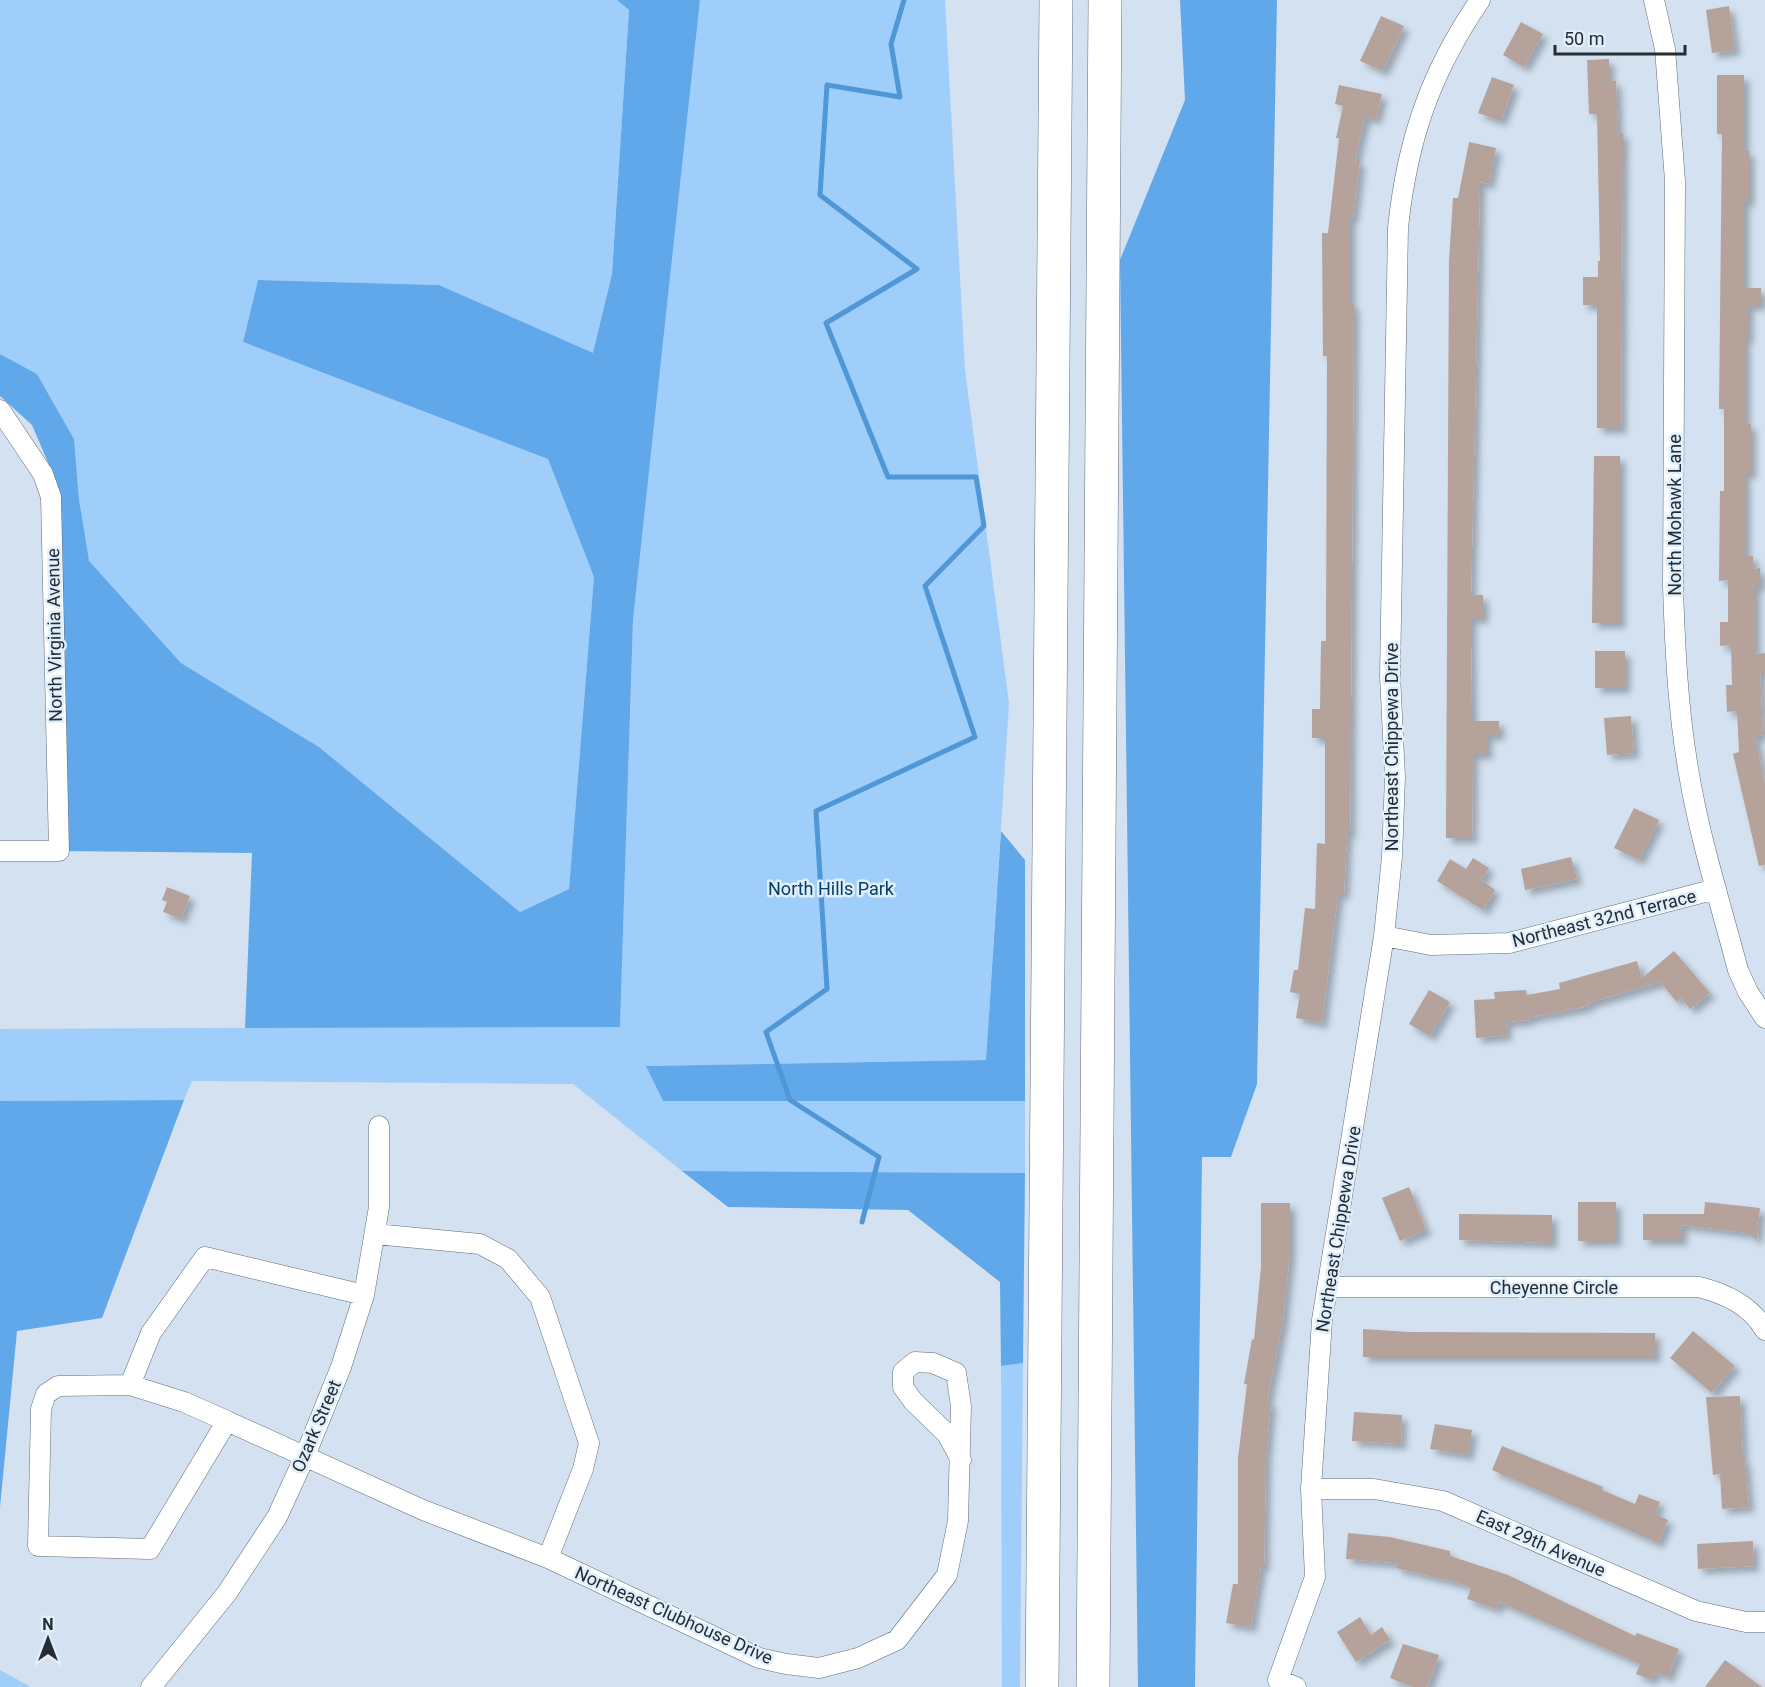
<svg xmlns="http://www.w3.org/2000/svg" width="1765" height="1687" font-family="Roboto,sans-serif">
<defs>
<filter id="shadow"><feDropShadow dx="5.5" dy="5.5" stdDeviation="3" flood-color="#0004"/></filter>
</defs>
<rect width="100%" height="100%" fill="#d3e1f0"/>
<path fill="#a0cefa" d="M0,0H617L629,10L612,274L594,354L439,285L258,280L243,342L548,459L594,577L569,889L520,912L319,747L181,663L88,561L79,499L74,439L37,374L0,354Z
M700,0H945L965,370L1009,703L986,1060L647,1066L663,1101H1025V1173L682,1171L573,1084L192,1081L184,1100L0,1101V1029L620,1026L633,620Z
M1023,1363L1020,1687H1002L1001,1366Z
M0,1670L31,1687H0Z"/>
<path fill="#60a8ea" d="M617,0H700L633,620L620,1027L245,1028L252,853L59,851L53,474L32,425L0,396V354L37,374L74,439L79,499L89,561L181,663L319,747L520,912L569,889L594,577L548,459L243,342L258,280L439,285L593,353L612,274L629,10Z
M1180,0H1277L1257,1084L1231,1157H1202L1195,1687H1138L1120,260L1185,100Z
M1001,831L1025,860V1101H663L646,1066L986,1060Z
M184,1100L102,1318L17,1331L0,1507V1101Z
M682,1171L1025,1173L1023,1363L1001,1366L1000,1282L908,1210L728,1207Z"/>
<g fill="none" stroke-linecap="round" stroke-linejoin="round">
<path stroke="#4f97d7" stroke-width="5" d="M862,1222L879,1157L790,1100L766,1032L827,989L816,811L975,737L925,586L984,526L976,477H888L826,323L917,269L820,195L827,85L900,97L891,44L904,0"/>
</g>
<path fill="#b5a29a" filter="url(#shadow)" d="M1729,6L1735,50L1712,53L1706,10Z
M1381,16L1404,26L1383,71L1360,61Z
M1521,22L1543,34L1524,67L1503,55Z
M1609,59V81H1616L1618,133H1623L1621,428H1597V305H1583V277H1598V261H1600L1597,114H1589L1587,60Z
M1717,75H1744V151H1749V201H1744V288H1761V305H1748V338H1745V424H1751V473H1745V556H1753V569L1760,568V586H1755V654L1765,653V673H1760L1763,735L1755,736L1765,785V865L1759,866L1733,754L1739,752L1737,711L1727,712L1726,685H1732L1731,645L1720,646V622H1728V580L1719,581L1720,491H1724V409H1719L1722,134H1717Z
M1492,77L1514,85L1501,121L1478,113Z
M1339,85L1382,94L1376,119L1365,117L1355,161H1360L1353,218H1350V304H1354L1350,833H1347L1344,894H1338L1322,1023L1296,1018L1300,994L1290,992L1294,970H1298L1305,908L1315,909L1317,843L1325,844V738H1312V709H1320L1321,641H1326L1327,356H1323L1322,233H1328L1339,138H1336L1343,106L1335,104Z
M1469,142L1496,148L1489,184L1480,182L1471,595H1483V618H1471V648L1472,721H1499V735H1487V754H1473L1472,838H1446L1449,261L1453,198H1458Z
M1594,456H1620V623H1592Z
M1595,651H1625V688H1595Z
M1631,716L1634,753L1607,755L1604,718Z
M1634,808L1659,820L1639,860L1614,848Z
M1571,857L1577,879L1525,890L1521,869Z
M1473,858L1489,868L1481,880L1495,890L1483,910L1437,881L1450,859L1466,869Z
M167,887L190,896L181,919L163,912L167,902L162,900Z
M1674,951L1710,993L1690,1009L1681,998L1677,1002L1660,982L1588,1003L1589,1006L1528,1018L1529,1020L1506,1022L1507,1035L1476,1038L1474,1000L1495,999L1494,992L1526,990L1527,995L1560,989L1559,983L1637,961L1642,978Z
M1429,990L1450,1002L1430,1036L1409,1024Z
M1409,1187L1426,1230L1400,1241L1382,1198Z
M1578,1202H1616V1241H1578Z
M1705,1202L1760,1208L1757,1240L1748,1233L1682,1225V1240H1643V1214H1704Z
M1261,1203H1290V1253L1283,1320L1267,1402H1271L1266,1457L1264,1566H1261L1251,1627L1226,1623L1233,1584H1238V1458L1247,1384H1244L1252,1339L1254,1340L1261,1267Z
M1459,1214L1552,1215V1243L1459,1240Z
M1363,1329L1410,1332L1655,1333V1357H1363Z
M1693,1331L1735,1366L1712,1393L1670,1358Z
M1740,1396L1743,1460H1745L1749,1507L1722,1509L1720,1474L1713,1475L1706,1397Z
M1354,1412L1402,1415L1401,1444L1352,1441Z
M1435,1424L1472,1430L1468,1455L1430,1449Z
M1502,1446L1603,1487L1602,1490L1635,1504L1639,1494L1660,1502L1655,1514L1668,1520L1658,1543L1492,1470Z
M1348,1533L1390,1537L1450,1551V1556L1508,1575L1635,1636L1637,1633L1679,1649L1668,1677L1655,1672L1652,1680L1636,1674L1640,1664L1499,1602L1497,1609L1467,1599L1471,1588L1459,1583L1396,1568L1397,1563L1346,1559Z
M1753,1541L1754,1566L1698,1569L1697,1544Z
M1360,1617L1371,1635L1382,1627L1390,1640L1356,1662L1337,1632Z
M1403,1644L1439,1655L1427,1687H1413L1390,1678Z
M1725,1660L1762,1687H1705Z"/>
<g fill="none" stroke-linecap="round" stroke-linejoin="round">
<g stroke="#606d79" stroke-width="21">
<path id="street" d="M1654,0L1665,49L1675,181L1673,586C1675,649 1678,712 1689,774C1700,840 1721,905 1738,970L1748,992L1765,1018
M0,410L43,474L51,497L59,851H0
M1384,936L1431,945L1509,943L1716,889
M375,1234L480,1244L508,1259L540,1297L589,1443L583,1469L548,1558
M1327,1287H1699C1726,1294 1750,1305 1765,1330
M130,1385L151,1333L205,1257L364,1295
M227,1421L184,1402L130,1385L58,1386L46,1394L41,1409L38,1546L150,1549L227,1421L423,1510L548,1558L759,1658L786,1664L819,1668L858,1658L897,1640L947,1575L958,1521L961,1406L956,1373L933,1363L915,1362L903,1372V1387L913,1401L947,1434L961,1460
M1311,1489H1374L1443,1501L1696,1611L1746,1622H1765
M151,1687L227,1593L277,1517L305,1456L341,1367L364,1295L379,1207V1126
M1296,1687L1278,1680L1315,1577L1311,1489L1322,1320L1384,936L1392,857L1395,777L1390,675L1398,228C1407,141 1430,73 1480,0"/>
</g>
<g stroke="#606d79" stroke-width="34">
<path id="highway" d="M1042,1687L1056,0
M1093,1687L1105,0"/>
</g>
<use href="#street" stroke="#fff" stroke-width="20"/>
<use href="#highway" stroke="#fff" stroke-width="33"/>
</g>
<g text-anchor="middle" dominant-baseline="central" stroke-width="5" stroke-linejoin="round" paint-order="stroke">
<g font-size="18" fill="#262c31" stroke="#e0effd">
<text transform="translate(1674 515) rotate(-90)">North Mohawk Lane</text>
<text transform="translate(54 635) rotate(-91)">North Virginia Avenue</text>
<text transform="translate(1391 747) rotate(-90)">Northeast Chippewa Drive</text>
<text transform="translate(1604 918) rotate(-14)">Northeast 32nd Terrace</text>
<text transform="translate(1338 1229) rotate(-81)">Northeast Chippewa Drive</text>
<text x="1554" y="1287">Cheyenne Circle</text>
<text transform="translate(316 1426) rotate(-67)">Ozark Street</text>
<text transform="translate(1541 1543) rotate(24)">East 29th Avenue</text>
<text transform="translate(674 1615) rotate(24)">Northeast Clubhouse Drive</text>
</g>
<g font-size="18" fill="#043d66" stroke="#e0effd">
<text x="831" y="888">North Hills Park</text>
</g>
</g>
<g transform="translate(48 1639)" stroke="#e0effd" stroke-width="4.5" paint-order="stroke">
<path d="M0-4.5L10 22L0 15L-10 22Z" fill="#262c31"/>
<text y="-9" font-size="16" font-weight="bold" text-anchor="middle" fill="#262c31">N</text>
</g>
<path d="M1555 45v9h130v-9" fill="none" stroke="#262c31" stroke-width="3"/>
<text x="1564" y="45" font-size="18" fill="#262c31" stroke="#e0effd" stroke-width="4.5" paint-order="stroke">50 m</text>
</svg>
